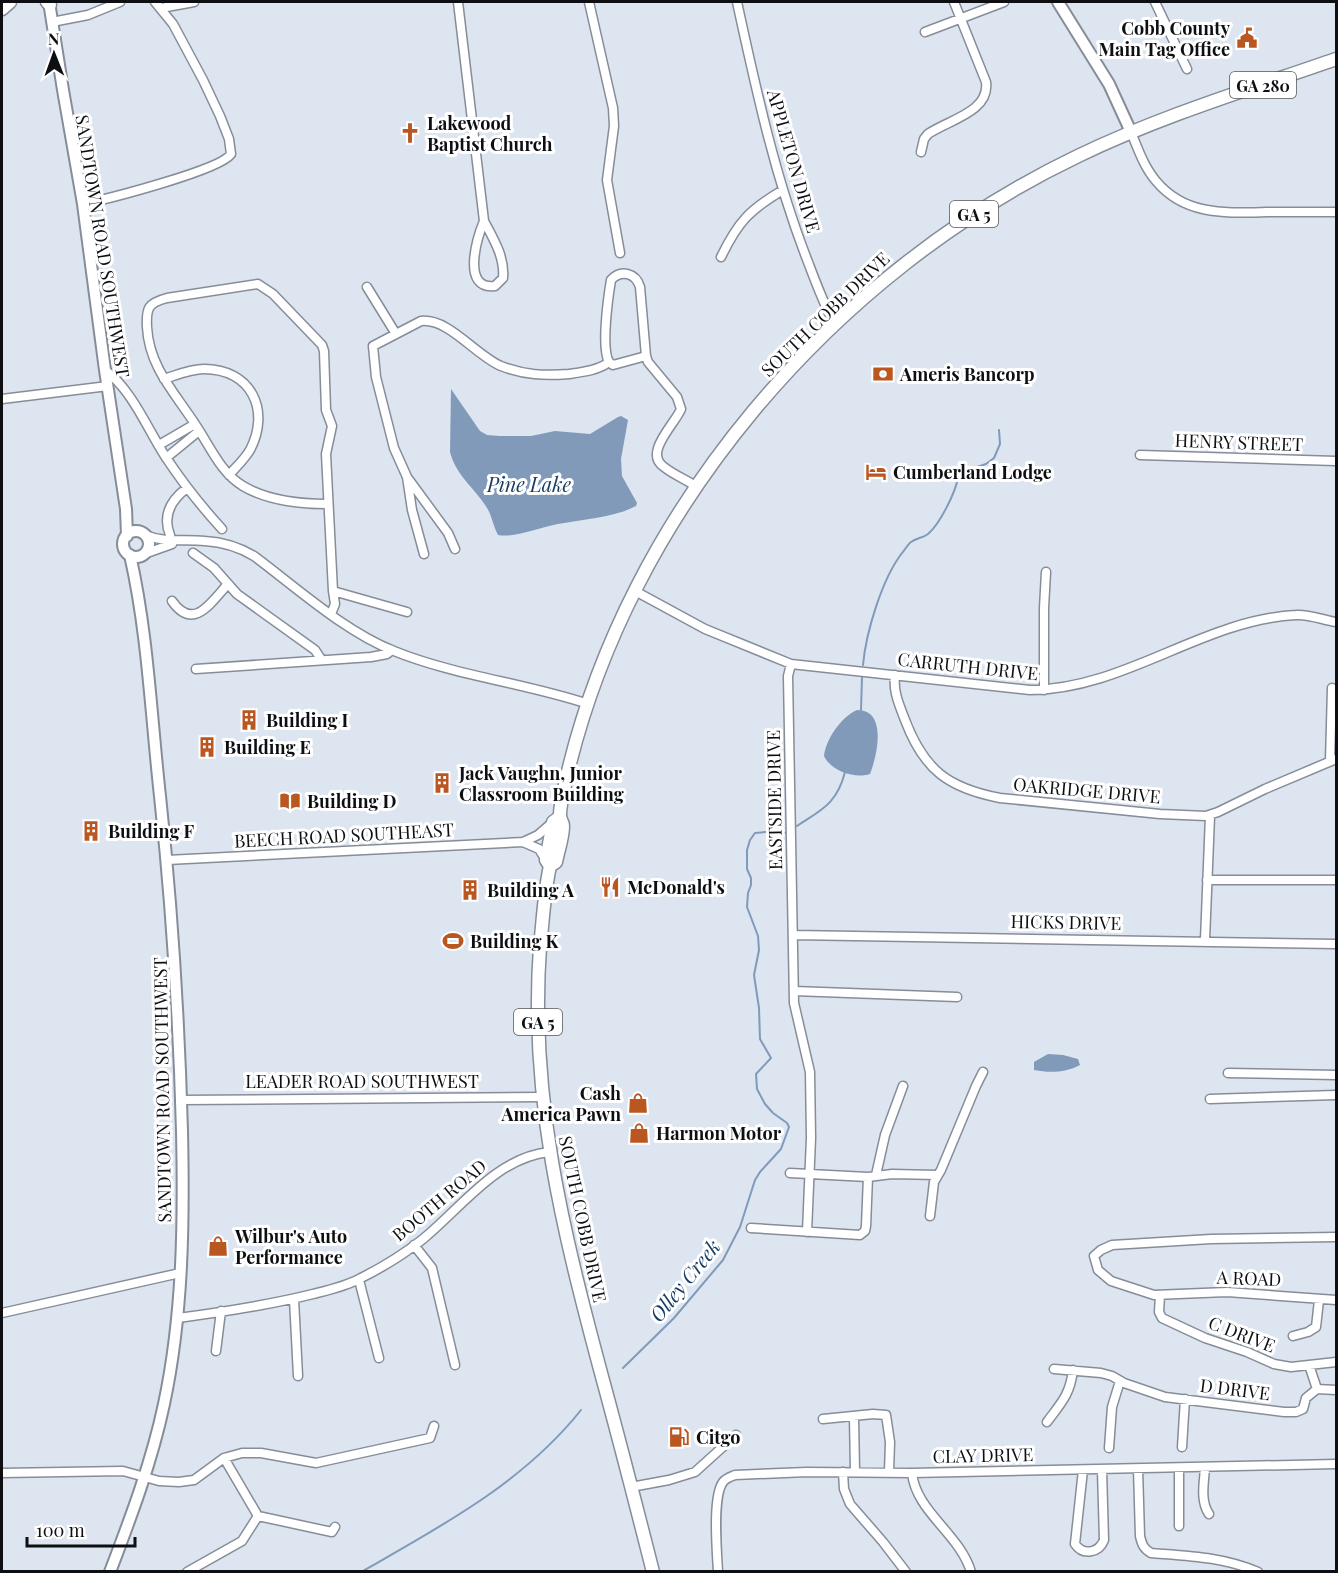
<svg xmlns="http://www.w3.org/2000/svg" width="1338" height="1573" font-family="'Playfair Display',serif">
<rect width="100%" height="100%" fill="#dde5f0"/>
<path fill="#819aba" d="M451,389L480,431L487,435L500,436H531L555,431L590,434L618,417L621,416L628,420L621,459L622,476L637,503L636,506C613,518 584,519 558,524C540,527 516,538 498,535C493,526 492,516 487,508C475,488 456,476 450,452Z
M857,710C888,710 877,756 870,774C855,779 831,771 824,756C826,739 841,717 857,710Z
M1048,1054L1063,1055L1078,1059L1080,1065C1065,1073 1050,1073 1034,1070V1062Z"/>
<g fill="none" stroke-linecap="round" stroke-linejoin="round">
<path stroke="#819aba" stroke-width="2" d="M863,665C866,632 882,579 902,553C905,550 908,544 911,542C916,538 923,538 928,534C940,524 955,493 958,478L968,470L986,464L994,458L1000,444L999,430
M861,710L862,677
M797,826C821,810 837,804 845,772
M623,1368L674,1318L723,1260L740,1227L755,1180L760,1172L781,1149L789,1127L787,1123L773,1113L765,1104L757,1089L756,1074L771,1058L760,1039L759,1008L754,975L759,950L758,936L747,907L748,893L751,885V878L747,869V850L750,840L755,833L777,831L786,833
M361,1572C440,1527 523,1483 581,1410"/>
<g stroke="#868d98" stroke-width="11">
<path id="street" d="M458,2L484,221C493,238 505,257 503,278L495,286C461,290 477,238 484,221
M589,2L613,108L614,126L607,180L620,253
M737,2C756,89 775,178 808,262C816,283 824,305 835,325
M1155,2L1187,69
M161,8L194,2
M52,22L88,15L120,2
M925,32L1004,2
M1131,132C1138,149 1144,167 1156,181C1185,216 1226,213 1267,212C1290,212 1313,212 1336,212
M921,152L924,139L928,134C948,120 990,112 986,82L954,2
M83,204C107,199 221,170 231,154L229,139L220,116L203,80L173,24L155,2
M721,257C738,222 749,210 783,190
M367,287L396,334
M609,362C601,348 608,298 611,280C621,269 636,273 640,287L646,356L648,362L677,397L681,409C675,424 643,453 664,467C674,475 687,480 697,487
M105,370C132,390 147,428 165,456C182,482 201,506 222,529
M164,379C177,375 190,369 204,369C251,369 271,410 250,450C244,460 236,467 229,475
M2,399L108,386
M159,445L195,424
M1140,455L1336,461
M166,458L199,431
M407,477L448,533L455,549
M327,504C299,504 268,501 243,486C220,472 210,446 195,424C175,393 149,367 147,327C146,308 148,303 167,298L258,284L273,294L322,345L324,351L326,410L332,426L326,454L333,591
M145,535C165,543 184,539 205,541C222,542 239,547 254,556C297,588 344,631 394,651C456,676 525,683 588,704
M170,535C162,515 171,500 187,488
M193,553L214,568L237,594L315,650L321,659
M144,554L172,544
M424,554L412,510L407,477L394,448L376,377L373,346L421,321C449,318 475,355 501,366C524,375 545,376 569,374C583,372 599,370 609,362L613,365L646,356
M635,591L705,629L791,664L1030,690C1126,689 1202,620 1296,615C1309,614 1323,620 1336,622
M172,601C193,631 210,604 227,585
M331,614L335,604L333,591L407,612
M791,664L788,676L794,1003L810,1072L811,1138L807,1232
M196,669L371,657L387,654L392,650
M895,675C893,692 899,704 905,720C924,770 948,788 1000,798L1160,814L1206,816L1218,812L1265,789L1336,759
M1044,690V608L1046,572
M1330,761L1332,688
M523,842L539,849L546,860
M167,860L523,842L538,835L553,822
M1207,880H1336
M794,935L1336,944
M1205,940L1210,816
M794,991L957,997
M1228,1073L1336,1075
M1210,1099L1336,1095
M181,1100L542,1097
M790,1173L868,1177L892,1174L937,1175
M876,1175L885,1135L903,1086
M930,1216L934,1182L941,1170L976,1086L983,1072
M751,1228L860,1235L865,1231L866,1226L868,1177
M1336,1237L1211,1239L1112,1245L1101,1250L1094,1256L1098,1270L1111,1281L1154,1295L1227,1292L1336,1300
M414,1245L432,1268L455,1365
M359,1280L379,1358
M1160,1295L1159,1312L1162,1318L1205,1338L1247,1352L1274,1364L1291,1367L1336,1362
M294,1299L298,1376
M2,1313L180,1273
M178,1318C223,1312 269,1305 313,1294C329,1290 347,1286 361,1278C383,1267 404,1254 423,1239C462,1207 496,1158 549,1152
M1293,1336L1308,1332L1316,1327L1319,1300
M216,1351L221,1311
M1309,1365L1317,1389
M1054,1369L1101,1373L1112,1376L1124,1383L1165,1397L1284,1412H1296L1303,1409L1306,1398L1317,1389L1336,1390
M854,1417L855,1472
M823,1419L873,1414L886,1415L890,1442L889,1472
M1047,1422C1061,1403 1070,1395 1073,1370
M1182,1447L1185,1399
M1109,1448L1112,1407L1120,1381
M224,1458L258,1516L332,1532L335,1527
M1205,1468C1204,1483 1200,1501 1209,1514
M1138,1469L1140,1536C1142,1545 1144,1549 1151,1553C1189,1556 1224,1557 1258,1572
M1083,1470L1075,1544C1083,1556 1099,1553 1104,1540L1102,1470
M843,1472L844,1489L850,1504L883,1542L906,1572
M2,1473L123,1471L159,1481L179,1482L194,1480L224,1458L242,1453H261L316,1463L430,1438L434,1426
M912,1473C916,1512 960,1534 971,1572
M631,1487L669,1480L695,1472L736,1435
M1179,1526V1468
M187,1572L242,1541L258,1516
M718,1572C717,1552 712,1497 723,1482C726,1478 730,1477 735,1475L807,1472L912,1473L1336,1464"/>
</g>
<g stroke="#868d98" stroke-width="14">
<path id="secondary" d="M49,2L63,90L83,204L105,370L126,509L127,536
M1058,2L1109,84L1131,132
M123 544a13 13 0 1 1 26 0a13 13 0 1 1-26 0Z
M110,1572C131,1517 152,1461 164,1404C183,1315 184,1222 182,1131C179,1019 172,908 160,796C151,716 148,634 130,555"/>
</g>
<g stroke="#868d98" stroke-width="15">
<path id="primary" d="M47,2L50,5
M2,9L10,2
M550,866L546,860L553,822L560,817
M653,1572C636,1505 619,1439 601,1373C563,1231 529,1096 540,947C543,920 544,893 550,866L556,862C558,851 563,838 563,826C563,821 560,821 560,815C560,804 564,790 566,780C627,512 833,273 1078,156C1161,116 1250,89 1336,59"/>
</g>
<use href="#street" stroke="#fff" stroke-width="8"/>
<use href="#secondary" stroke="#fff" stroke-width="10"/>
<use href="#primary" stroke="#fff" stroke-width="12"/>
</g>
<defs>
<g id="civic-bare" transform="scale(1.62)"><path d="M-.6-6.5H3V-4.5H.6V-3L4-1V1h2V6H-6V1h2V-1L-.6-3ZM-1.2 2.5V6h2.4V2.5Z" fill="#ba5721" stroke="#fff" stroke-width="2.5" paint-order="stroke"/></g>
<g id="church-bare" transform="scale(1.62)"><path d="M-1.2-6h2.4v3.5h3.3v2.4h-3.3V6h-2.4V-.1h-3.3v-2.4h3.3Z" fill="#ba5721" stroke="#fff" stroke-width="2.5" paint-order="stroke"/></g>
<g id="bank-bare" transform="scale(1.62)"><path d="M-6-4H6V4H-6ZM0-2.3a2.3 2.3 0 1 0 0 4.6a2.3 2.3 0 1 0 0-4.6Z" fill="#ba5721" stroke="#fff" stroke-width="2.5" paint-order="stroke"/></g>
<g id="hotel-bare" transform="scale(1.62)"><path d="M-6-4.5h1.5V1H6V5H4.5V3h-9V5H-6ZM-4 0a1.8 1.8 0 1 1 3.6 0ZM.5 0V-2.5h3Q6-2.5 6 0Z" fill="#ba5721" stroke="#fff" stroke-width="2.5" paint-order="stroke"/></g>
<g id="building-bare" transform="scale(1.62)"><path d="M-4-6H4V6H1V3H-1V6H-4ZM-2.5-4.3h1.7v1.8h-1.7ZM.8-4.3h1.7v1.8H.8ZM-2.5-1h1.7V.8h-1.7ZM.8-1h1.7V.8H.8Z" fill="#ba5721" stroke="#fff" stroke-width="2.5" paint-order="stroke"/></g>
<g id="library-bare" transform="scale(1.62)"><path d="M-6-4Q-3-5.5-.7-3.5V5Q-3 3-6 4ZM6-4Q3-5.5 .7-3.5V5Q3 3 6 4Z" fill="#ba5721" stroke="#fff" stroke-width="2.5" paint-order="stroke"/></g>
<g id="restaurant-bare" transform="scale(1.62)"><path d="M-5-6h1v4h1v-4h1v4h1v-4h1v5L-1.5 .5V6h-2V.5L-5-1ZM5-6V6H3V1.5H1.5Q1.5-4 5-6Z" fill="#ba5721" stroke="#fff" stroke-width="2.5" paint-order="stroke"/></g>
<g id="stadium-bare" transform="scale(1.62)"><path d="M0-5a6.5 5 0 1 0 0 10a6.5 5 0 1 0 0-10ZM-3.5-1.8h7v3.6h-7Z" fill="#ba5721" stroke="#fff" stroke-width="2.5" paint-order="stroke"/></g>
<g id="shop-bare" transform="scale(1.62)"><path d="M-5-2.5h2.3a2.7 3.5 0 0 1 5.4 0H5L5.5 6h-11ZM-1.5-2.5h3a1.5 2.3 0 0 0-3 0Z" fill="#ba5721" stroke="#fff" stroke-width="2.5" paint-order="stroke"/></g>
<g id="fuel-bare" transform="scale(1.62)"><path d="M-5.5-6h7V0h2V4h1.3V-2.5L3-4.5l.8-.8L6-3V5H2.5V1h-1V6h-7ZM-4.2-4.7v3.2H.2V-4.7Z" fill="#ba5721" stroke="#fff" stroke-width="2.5" paint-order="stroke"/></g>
</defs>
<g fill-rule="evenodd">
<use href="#civic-bare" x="1247" y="38"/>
<use href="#church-bare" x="410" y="133"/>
<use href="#bank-bare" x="883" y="374"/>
<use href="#hotel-bare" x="876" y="472"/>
<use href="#building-bare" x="249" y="720"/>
<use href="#building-bare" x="207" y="747"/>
<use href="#building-bare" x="442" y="783"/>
<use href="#library-bare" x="290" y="801"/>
<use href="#building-bare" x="91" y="831"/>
<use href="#restaurant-bare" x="610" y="887"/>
<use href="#building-bare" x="470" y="890"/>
<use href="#stadium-bare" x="453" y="941"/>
<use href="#shop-bare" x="638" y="1103"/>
<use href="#shop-bare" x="639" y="1133"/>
<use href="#shop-bare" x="218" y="1246"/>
<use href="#fuel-bare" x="679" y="1437"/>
</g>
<g text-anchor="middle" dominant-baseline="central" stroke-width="6" stroke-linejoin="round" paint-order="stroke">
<g fill="#fff" stroke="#56575a" stroke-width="1.5">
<rect x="1230" y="72" width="66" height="26" rx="4.5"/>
<rect x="950" y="201" width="48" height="26" rx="4.5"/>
<rect x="514" y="1009" width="48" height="26" rx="4.5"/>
</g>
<g font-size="16" font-weight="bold" fill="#0d0f13">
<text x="1263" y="85">GA 280</text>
<text x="974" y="214">GA 5</text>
<text x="538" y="1022">GA 5</text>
</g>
<g font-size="18" font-weight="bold" fill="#0d0f13" stroke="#fff" text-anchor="start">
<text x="1230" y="28" text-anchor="end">Cobb County<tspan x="1230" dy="21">Main Tag Office</tspan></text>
<text x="427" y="123">Lakewood<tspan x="427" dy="21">Baptist Church</tspan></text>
<text x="900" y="374">Ameris Bancorp</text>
<text x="893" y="472">Cumberland Lodge</text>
<text x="266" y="720">Building I</text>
<text x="224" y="747">Building E</text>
<text x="459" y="773">Jack Vaughn, Junior<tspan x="459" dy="21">Classroom Building</tspan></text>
<text x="307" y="801">Building D</text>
<text x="108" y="831">Building F</text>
<text x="627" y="887">McDonald's</text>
<text x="487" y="890">Building A</text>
<text x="470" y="941">Building K</text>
<text x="621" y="1093" text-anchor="end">Cash<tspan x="621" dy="21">America Pawn</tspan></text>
<text x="656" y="1133">Harmon Motor</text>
<text x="235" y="1236">Wilbur's Auto<tspan x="235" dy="21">Performance</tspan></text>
<text x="696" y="1437">Citgo</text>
</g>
<g font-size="18" fill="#0d0f13" stroke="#fff">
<text transform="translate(794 161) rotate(74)">APPLETON DRIVE</text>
<text transform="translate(103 246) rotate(81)">SANDTOWN ROAD SOUTHWEST</text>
<text transform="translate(825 314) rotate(-44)">SOUTH COBB DRIVE</text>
<text transform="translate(1239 442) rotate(2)">HENRY STREET</text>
<text transform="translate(968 666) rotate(6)">CARRUTH DRIVE</text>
<text transform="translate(1087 790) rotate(5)">OAKRIDGE DRIVE</text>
<text transform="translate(774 800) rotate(-91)">EASTSIDE DRIVE</text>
<text transform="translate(344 835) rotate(-3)">BEECH ROAD SOUTHEAST</text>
<text transform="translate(1066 922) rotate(1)">HICKS DRIVE</text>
<text x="362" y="1081">LEADER ROAD SOUTHWEST</text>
<text transform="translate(162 1090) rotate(-91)">SANDTOWN ROAD SOUTHWEST</text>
<text transform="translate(439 1200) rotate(-40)">BOOTH ROAD</text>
<text transform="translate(583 1219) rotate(78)">SOUTH COBB DRIVE</text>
<text transform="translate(1249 1278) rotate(2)">A ROAD</text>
<text transform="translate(1242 1334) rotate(21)">C DRIVE</text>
<text transform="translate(1235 1389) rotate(7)">D DRIVE</text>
<text transform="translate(983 1455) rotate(-1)">CLAY DRIVE</text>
</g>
<g font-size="20" font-style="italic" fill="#193c67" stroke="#fff">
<text x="529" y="483">Pine Lake</text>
<text transform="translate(684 1280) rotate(-51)">Olley Creek</text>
</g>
</g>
<rect width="1338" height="1573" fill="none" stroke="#0d0f13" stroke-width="6"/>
<g transform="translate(54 54) rotate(359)" stroke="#ffffff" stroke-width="4.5" paint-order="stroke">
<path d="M0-4.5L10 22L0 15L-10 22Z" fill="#0d0f13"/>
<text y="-9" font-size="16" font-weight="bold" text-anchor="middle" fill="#0d0f13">N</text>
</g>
<path d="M27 1537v9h108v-9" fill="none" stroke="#0d0f13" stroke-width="3"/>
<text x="36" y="1537" font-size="18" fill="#0d0f13" stroke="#ffffff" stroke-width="4.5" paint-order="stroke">100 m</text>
</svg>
